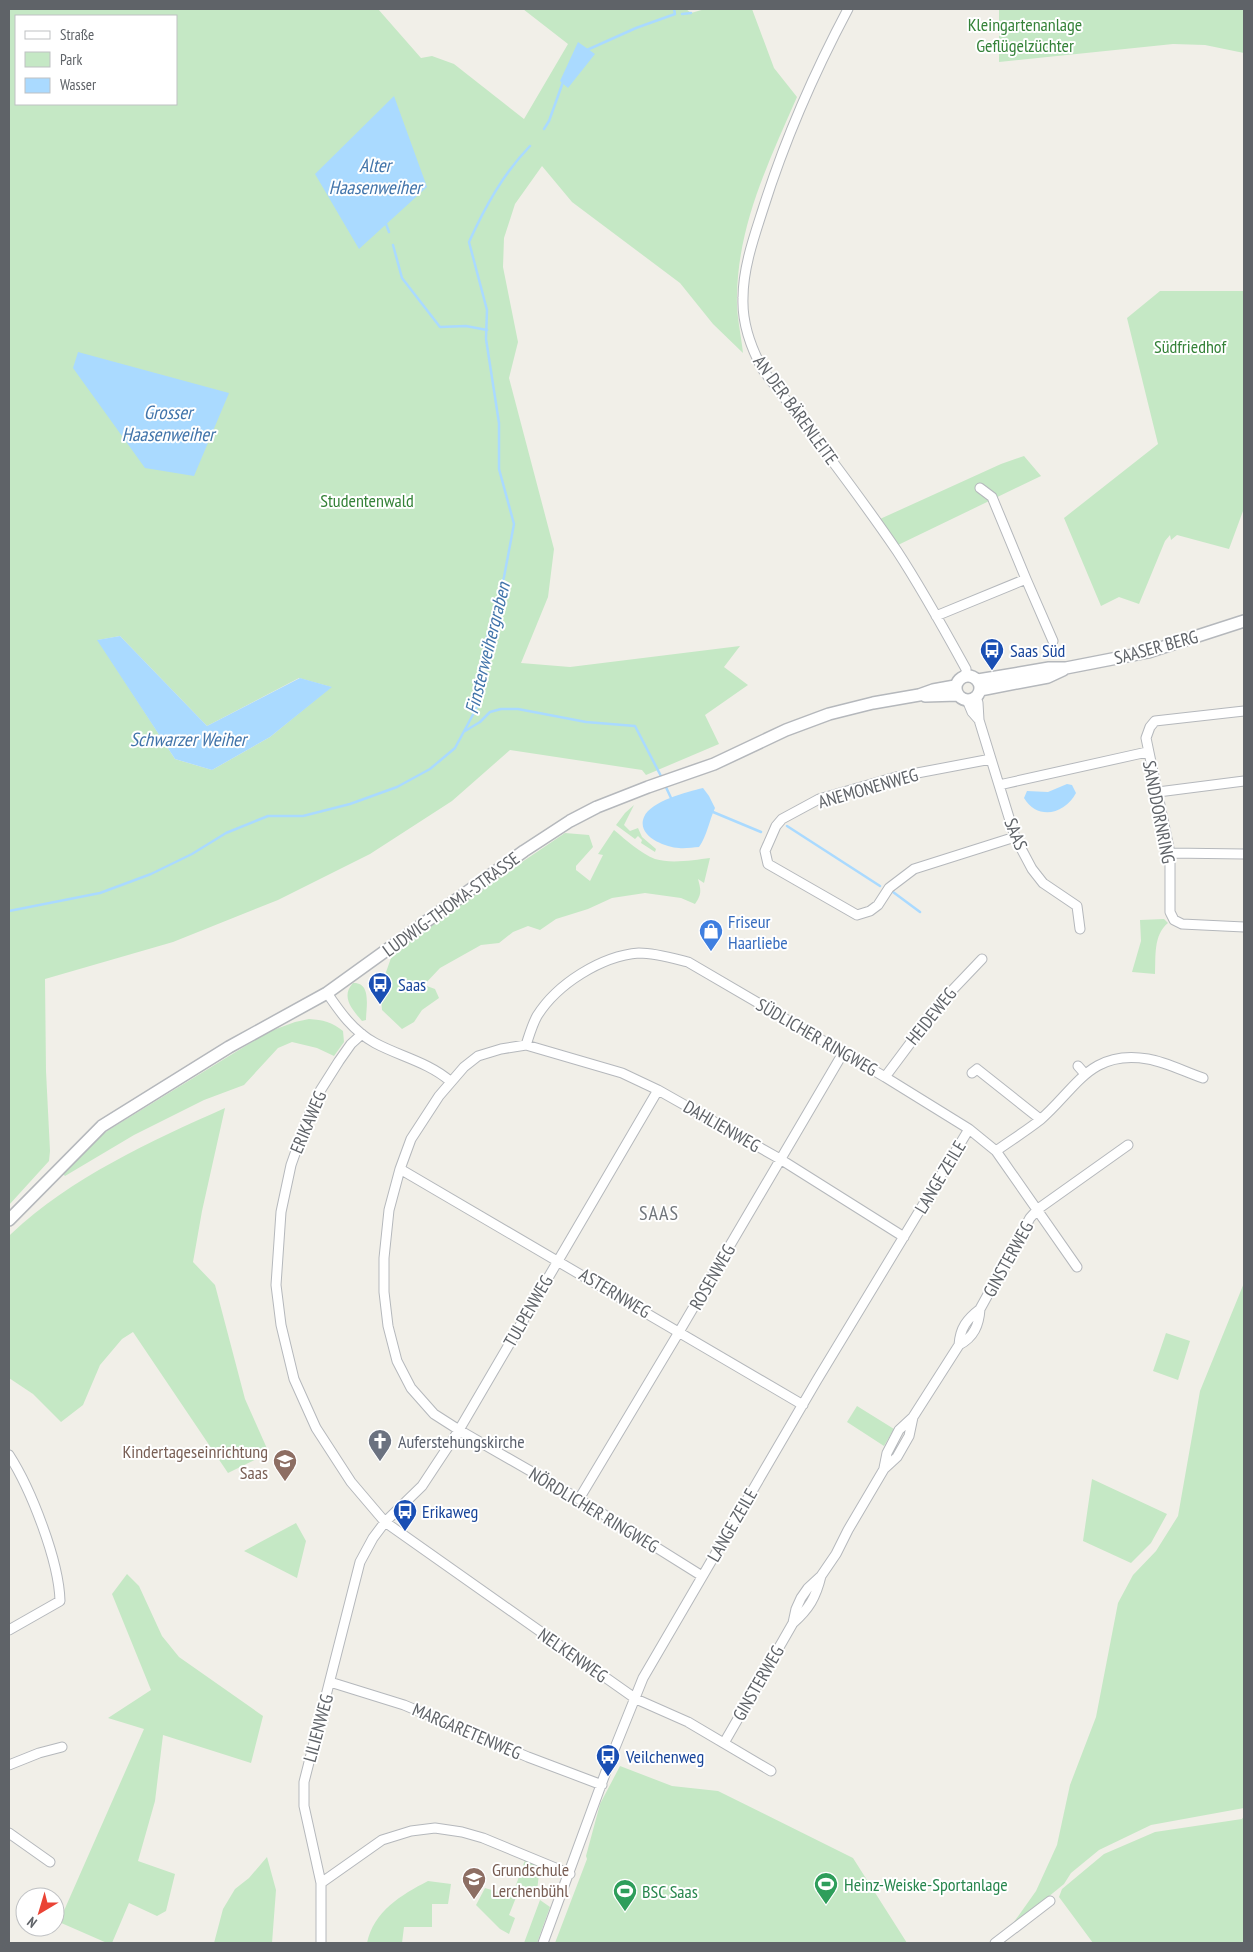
<svg xmlns="http://www.w3.org/2000/svg" width="1253" height="1952" font-family="'PT Sans Narrow',sans-serif">
<rect width="100%" height="100%" fill="#f1efe8"/>
<path fill="#c5e8c5" fill-rule="evenodd" d="M9,9H378L421,58L432,56L454,64L524,119L568,44L523,9H686L691,13L705,9H752L774,68L797,97C769,161 738,224 737,296C736,314 741,334 743,353L713,324L680,283L572,202L542,166L515,204L504,238L503,267L518,342L509,378L554,549L548,597L521,663L570,667L740,646L724,667L748,685L705,715L719,744L646,775L642,770L510,750L452,801L370,854L278,900L173,942L45,979L46,1071L50,1151L49,1161L9,1205ZM16,16H176V104H16ZM120,636L207,726L299,678L331,687L270,737L212,770L175,759L98,640Z
M999,9H1244V53L1205,45L1173,44L999,62Z
M1160,291H1244V511H1243L1229,549L1177,535L1171,540L1170,535L1165,541L1139,604L1119,597L1101,606L1064,518L1158,444L1127,318Z
M1024,456L1041,476L898,545L880,519L1001,464Z
M634,805L624,825L630,831L638,828L642,837L656,849L655,852L641,843L642,840L638,836L635,839L616,825L625,813Z
M614,830C626,840 640,853 655,859C671,864 694,860 710,858L704,883L698,879C701,890 702,894 695,904L681,898L645,893L612,898L588,909L556,919L540,930L528,926L513,932L499,943L481,945L440,968L424,985L435,989L439,998L422,1010L414,1022L402,1029L382,1010L380,989L391,958L399,948L439,918L565,833L589,835L593,847L576,866V870L590,881L603,855L598,854Z
M1164,919L1168,923C1153,935 1156,957 1155,974L1132,972L1141,941L1140,920Z
M353,983C372,982 366,1008 366,1020L362,1021C353,1010 340,997 353,983Z
M309,1019C323,1020 332,1022 343,1031L344,1042L334,1056L317,1048L292,1042L278,1048L244,1085L204,1100L134,1135L65,1176L61,1172L60,1168L107,1131L268,1032L295,1022Z
M225,1108L202,1211L193,1262L215,1285L245,1399L269,1453L228,1473L133,1332L122,1339L100,1365L83,1405L61,1422L33,1394L9,1378V1236L11,1234C72,1177 149,1142 225,1108Z
M1244,1283V1808L1151,1825L1099,1850L1071,1873L1064,1884L1009,1929L1036,1891L1057,1845L1070,1785L1096,1717L1118,1603L1133,1575L1156,1551L1178,1516L1200,1391Z
M1166,1333L1190,1341L1178,1380L1153,1371Z
M857,1406L894,1429L884,1446L847,1422Z
M1092,1479L1167,1514L1151,1543L1131,1563L1083,1541Z
M296,1523L306,1541L297,1578L244,1551Z
M127,1574L139,1586L162,1636L179,1657L263,1716L251,1763L163,1735L155,1801L138,1861L175,1874L166,1911L157,1916L129,1903L112,1943H107L59,1922L144,1729L108,1718L151,1690L112,1594Z
M620,1766L672,1786L718,1791L853,1858L907,1943H555L587,1859L586,1856L600,1804Z
M1244,1816V1943H1093L1059,1897L1062,1889L1104,1854L1155,1832L1242,1819Z
M267,1857L276,1890L272,1943H214L223,1909L235,1889L249,1878Z
M525,1860L540,1865L537,1891L521,1885L509,1915L515,1918L509,1934L500,1929L476,1905L485,1888L512,1896Z
M428,1881L451,1884L448,1904H432V1927H404L402,1943H367C374,1911 401,1895 428,1881Z
M540,1900L550,1907L537,1943H524Z"/>
<path fill="#aadaff" d="M578,42L595,54L568,88L560,81Z
M394,96L427,187L359,249L315,174Z
M78,352L229,393L194,476L145,468L73,368Z
M120,636L207,726L300,678L332,687L270,737L212,770L175,759L97,640Z
M1067,784L1072,785L1076,793C1065,814 1038,821 1024,798L1027,791L1048,792Z
M703,788L709,796L715,808C709,821 707,836 699,847C693,847 685,849 679,848C665,847 636,836 644,817C651,801 687,792 703,788Z"/>
<g fill="none" stroke-linecap="round" stroke-linejoin="round">
<path stroke="#aadaff" stroke-width="2.5" d="M682,14L691,13
M587,50L636,28L675,14L674,9
M544,129L549,121L563,82
M386,224L389,232
M393,245L402,278L440,327L466,326L487,330
M465,731L480,722L490,712L501,709H518L586,722L635,726L662,778
M665,785L671,798
M713,812L761,832
M787,826L880,886
M893,892L920,912
M9,911L100,893L151,874L192,854L226,833L268,816H303L350,804L397,787L430,769L455,748L476,709L487,637L504,577L514,524L499,469V423L486,339L487,310L469,242C485,207 503,174 530,146"/>
<g stroke="#b5b8bc" stroke-width="11">
<path id="minor" d="M848,9C814,73 785,139 763,209C754,237 743,268 743,298C742,324 751,348 763,370C809,430 855,489 897,551C922,589 944,629 966,669V675
M980,488L992,497L1026,579L1053,641
M936,616L1026,579
M976,697L978,703L979,720L1015,837L1032,869L1043,883L1077,906L1080,929
M967,700L972,712L979,720
M1244,711L1155,721L1150,727L1146,738L1170,853V912L1174,920L1182,924L1244,927
M991,759L896,777L819,799L782,819L776,826L765,851L768,864L857,915L870,911L878,905L889,888L914,869L1015,837
M999,785L1147,752
M1158,792L1244,781
M1170,853L1244,854
M327,993C340,1012 353,1031 375,1043C399,1056 428,1062 450,1081
M362,1034L351,1044L339,1061L320,1091L308,1117L291,1165L281,1212L276,1285L281,1325L294,1379L316,1428L351,1482L385,1522L636,1699L688,1722L771,1771
M526,1045C529,1036 532,1025 537,1016C557,984 601,956 639,953C655,953 672,958 688,962L885,1077L969,1129L996,1151L1077,1267
M1078,1066L1085,1074
M972,1073L977,1069L1040,1119
M885,1077L941,1002L982,959
M996,1151C1010,1141 1026,1131 1040,1120C1076,1089 1090,1049 1148,1059C1166,1062 1185,1072 1203,1078
M400,1169L803,1405
M959,1345C974,1337 979,1325 980,1309L1030,1218L1038,1209L1128,1145
M9,1455C31,1489 59,1561 60,1601L9,1630
M884,1468L887,1453L899,1430L913,1417L959,1345C960,1328 967,1319 980,1309
M579,1499L679,1332L843,1053
M702,1576L579,1499L459,1430L434,1414L411,1388L397,1361L388,1326L384,1292V1258L389,1210L400,1169L411,1139L439,1096L464,1067L478,1056L501,1049L526,1045L622,1073L658,1090L780,1159L904,1237
M793,1623C809,1609 816,1597 821,1576
M330,1682L404,1705L528,1757L602,1785
M724,1743L793,1623L796,1609L801,1598L808,1588L821,1576L836,1554L848,1530L884,1469L897,1457L909,1436L913,1417
M9,1765L39,1753L62,1747
M9,1833L50,1862
M321,1883L382,1840L411,1831L435,1828L462,1832L483,1838L570,1874
M321,1943V1883L304,1806V1782L360,1562L373,1538L385,1522L422,1486L459,1430L658,1090
M543,1943L612,1755L643,1678L817,1380L969,1129
M995,1943L1050,1901"/>
</g>
<g stroke="#b5b8bc" stroke-width="14">
<path id="tertiary" d="M956 688a12 12 0 1 1 24 0a12 12 0 1 1-24 0Z
M978,680L1049,668H1066L1148,652L1244,621
M980,690L1048,677L1063,670
M925,696L958,695
M9,1220L102,1126L229,1047L327,993L524,851L570,821L597,807L648,787L714,764L786,730L829,714L873,703L919,695L933,690L955,686"/>
</g>
<use href="#minor" stroke="#fff" stroke-width="9"/>
<use href="#tertiary" stroke="#fff" stroke-width="11"/>
</g>
<defs>
<g id="bus-pin" transform="scale(1.25)"><path d="M0 17L-7.5 6A9.5 9.5 0 1 1 7.5 6Z" fill="#1a4fb4" stroke="#fff"/><path d="M-5-6H5V4H4V6H2V4H-2V6H-4V4H-5ZM-3.5-4V0h7V-4ZM-3.5 1.2v1.5H-2V1.2ZM2 1.2v1.5H3.5V1.2Z" fill="#fff"/></g>
<g id="shop-pin" transform="scale(1.25)"><path d="M0 17L-7.5 6A9.5 9.5 0 1 1 7.5 6Z" fill="#3f7fe0" stroke="#fff"/><path d="M-5-2.5h2.3a2.7 3.5 0 0 1 5.4 0H5L5.5 6h-11ZM-1.5-2.5h3a1.5 2.3 0 0 0-3 0Z" fill="#fff"/></g>
<g id="church-pin" transform="scale(1.25)"><path d="M0 17L-7.5 6A9.5 9.5 0 1 1 7.5 6Z" fill="#6b7280" stroke="#fff"/><path d="M-1.2-6h2.4v3.5h3.3v2.4h-3.3V6h-2.4V-.1h-3.3v-2.4h3.3Z" fill="#fff"/></g>
<g id="school-pin" transform="scale(1.25)"><path d="M0 17L-7.5 6A9.5 9.5 0 1 1 7.5 6Z" fill="#8d6e63" stroke="#fff"/><path d="M0-5L7-2L0 1L-7-2ZM-4 1L0 2.5L4 1V4Q0 6-4 4Z" fill="#fff"/></g>
<g id="stadium-pin" transform="scale(1.25)"><path d="M0 17L-7.5 6A9.5 9.5 0 1 1 7.5 6Z" fill="#2e9e5b" stroke="#fff"/><path d="M0-5a6.5 5 0 1 0 0 10a6.5 5 0 1 0 0-10ZM-3.5-1.8h7v3.6h-7Z" fill="#fff"/></g>
</defs>
<g fill-rule="evenodd">
<use href="#bus-pin" x="992" y="650"/>
<use href="#shop-pin" x="711" y="931"/>
<use href="#bus-pin" x="380" y="984"/>
<use href="#church-pin" x="380" y="1441"/>
<use href="#school-pin" x="285" y="1461"/>
<use href="#bus-pin" x="405" y="1511"/>
<use href="#bus-pin" x="608" y="1756"/>
<use href="#school-pin" x="474" y="1879"/>
<use href="#stadium-pin" x="826" y="1884"/>
<use href="#stadium-pin" x="625" y="1891"/>
</g>
<g text-anchor="middle" dominant-baseline="central" stroke-width="4" stroke-linejoin="round" paint-order="stroke">
<g font-size="18" fill="#348238" stroke="#fff">
<text x="1025" y="24">Kleingartenanlage<tspan x="1025" dy="21">Geflügelzüchter</tspan></text>
<text x="1190" y="346">Südfriedhof</text>
<text x="367" y="500">Studentenwald</text>
</g>
<g font-size="18" fill="#5f6368" stroke="#fff">
<text transform="translate(796 410) rotate(54)">AN DER BÄRENLEITE</text>
<text transform="translate(1156 647) rotate(-15)">SAASER BERG</text>
<text transform="translate(868 788) rotate(-16)">ANEMONENWEG</text>
<text transform="translate(1159 812) rotate(79)">SANDDORNRING</text>
<text transform="translate(1016 834) rotate(68)">SAAS</text>
<text transform="translate(451 904) rotate(-36)">LUDWIG-THOMA-STRASSE</text>
<text transform="translate(931 1016) rotate(-51)">HEIDEWEG</text>
<text transform="translate(817 1037) rotate(30)">SÜDLICHER RINGWEG</text>
<text transform="translate(308 1122) rotate(-67)">ERIKAWEG</text>
<text transform="translate(722 1126) rotate(30)">DAHLIENWEG</text>
<text transform="translate(940 1177) rotate(-59)">LANGE ZEILE</text>
<text transform="translate(1008 1259) rotate(-61)">GINSTERWEG</text>
<text transform="translate(712 1277) rotate(-60)">ROSENWEG</text>
<text transform="translate(615 1293) rotate(31)">ASTERNWEG</text>
<text transform="translate(528 1311) rotate(-60)">TULPENWEG</text>
<text transform="translate(594 1510) rotate(31)">NÖRDLICHER RINGWEG</text>
<text transform="translate(732 1525) rotate(-60)">LANGE ZEILE</text>
<text transform="translate(573 1655) rotate(35)">NELKENWEG</text>
<text transform="translate(758 1683) rotate(-60)">GINSTERWEG</text>
<text transform="translate(318 1728) rotate(-75)">LILIENWEG</text>
<text transform="translate(467 1731) rotate(23)">MARGARETENWEG</text>
</g>
<g font-size="18" fill="#164399" stroke="#fff" text-anchor="start">
<text x="1010" y="650">Saas Süd</text>
<text x="398" y="984">Saas</text>
<text x="422" y="1511">Erikaweg</text>
<text x="626" y="1756">Veilchenweg</text>
</g>
<g font-size="18" fill="#366cbe" stroke="#fff" text-anchor="start">
<text x="728" y="921">Friseur<tspan x="728" dy="21">Haarliebe</tspan></text>
</g>
<g font-size="18" fill="#5b616d" stroke="#fff" text-anchor="start">
<text x="398" y="1441">Auferstehungskirche</text>
</g>
<g font-size="18" fill="#785e54" stroke="#fff" text-anchor="end">
<text x="268" y="1451">Kindertageseinrichtung<tspan x="268" dy="21">Saas</tspan></text>
<text x="492" y="1869" text-anchor="start">Grundschule<tspan x="492" dy="21">Lerchenbühl</tspan></text>
</g>
<g font-size="18" fill="#27864d" stroke="#fff" text-anchor="start">
<text x="844" y="1884">Heinz-Weiske-Sportanlage</text>
<text x="642" y="1891">BSC Saas</text>
</g>
<g font-size="19" font-style="italic" fill="#4174aa" stroke="#fff">
<text x="375" y="165">Alter<tspan x="375" dy="22">Haasenweiher</tspan></text>
<text x="168" y="412">Grosser<tspan x="168" dy="22">Haasenweiher</tspan></text>
<text transform="translate(487 648) rotate(-76)">Finsterweihergraben</text>
<text x="188" y="739">Schwarzer Weiher</text>
</g>
<g font-size="20" letter-spacing="1" fill="#70757a" stroke="#fff">
<text x="659" y="1213">SAAS</text>
</g>
</g>
<rect width="1253" height="1952" fill="none" stroke="#5f6368" stroke-width="20"/>
<rect x="15" y="15" width="162" height="90" fill="#ffffff" stroke="#bfc1c3"/>
<rect x="25" y="31" width="25" height="8" fill="#ffffff" stroke="#bfc1c3"/>
<text x="60" y="40" font-size="15" fill="#5f6368">Straße</text>
<rect x="25" y="52" width="25" height="15" fill="#c5e8c5" stroke="#bfc1c3"/>
<text x="60" y="65" font-size="15" fill="#5f6368">Park</text>
<rect x="25" y="78" width="25" height="15" fill="#aadaff" stroke="#bfc1c3"/>
<text x="60" y="90" font-size="15" fill="#5f6368">Wasser</text>
<g transform="translate(40 1912) rotate(218)"><circle r="24" fill="#ffffff" stroke="#bfc1c3"/>
<path d="M0-4L9 19L0 12L-9 19Z" fill="#ea4335"/>
<text y="-8" font-size="14" font-weight="bold" text-anchor="middle" fill="#5f6368">N</text>
</g>
</svg>
